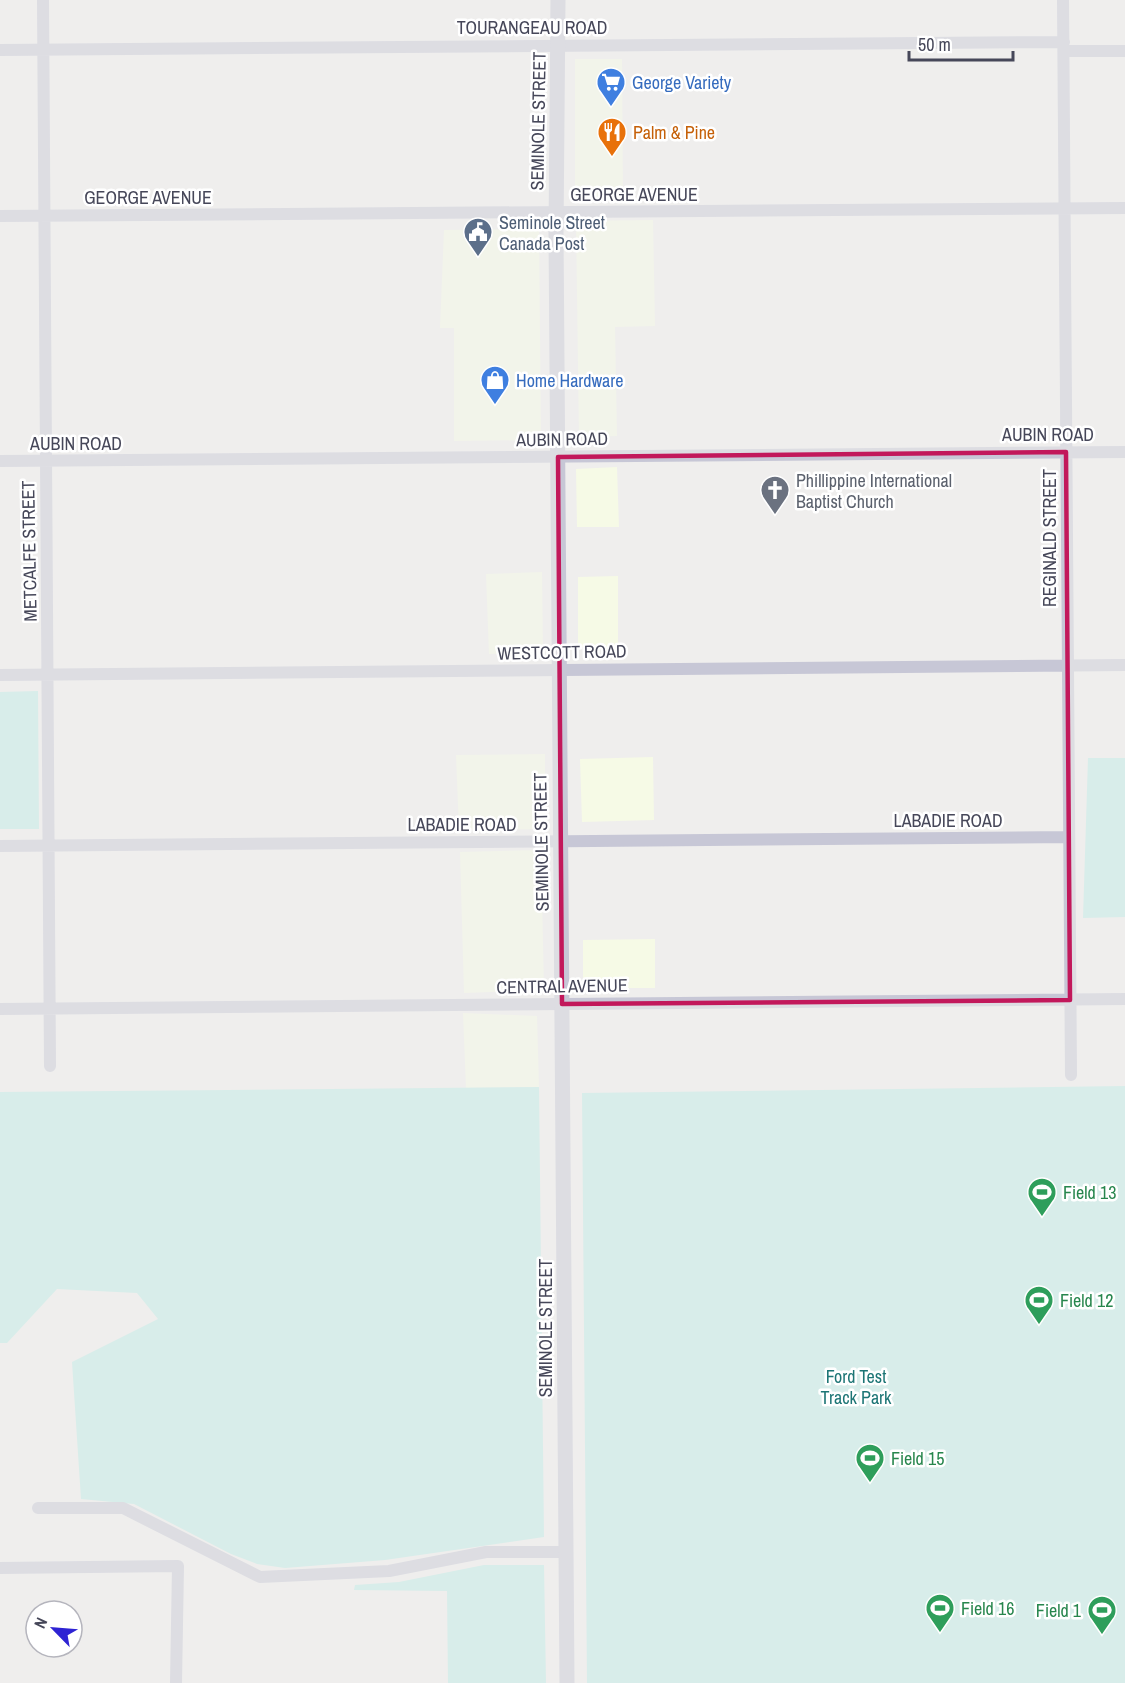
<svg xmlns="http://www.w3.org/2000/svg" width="1125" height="1683" font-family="'Archivo Narrow',sans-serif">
<rect width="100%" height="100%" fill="#efeeed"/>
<path fill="#f6fae6" d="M575,59H622L623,198H575Z
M653,220L655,326L615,327L617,436L579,437L576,221Z
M539,229L541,440L454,441V328H440L444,230Z
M617,467L619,527H577L576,469Z
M542,572L543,653L489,654L486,574Z
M618,576V647H578V577Z
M545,754V829L459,830L456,755Z
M653,757L654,820L582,822L580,759Z
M541,850L544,990L464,993L460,852Z
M655,939V988H583V940Z
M463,1013L537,1016L539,1087L466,1088Z"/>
<path fill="#bdebe6" d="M38,691L39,829H0V692Z
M1088,758H1125V917L1083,918Z
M1125,1086V1683H587L582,1093Z
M539,1087L544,1537L385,1560L285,1568L257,1564L231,1554L134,1504L81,1499L72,1362L158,1319L137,1293L57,1289L7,1343H0V1092Z
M484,1565H544L546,1683H448L447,1591L354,1590L355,1585L399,1582Z"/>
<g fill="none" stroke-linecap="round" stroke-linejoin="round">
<path stroke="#c7c7d6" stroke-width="12" d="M43,0L50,1066
M1063,0L1071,1075
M0,50L1064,42
M1064,51H1125
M0,216L1125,208
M0,461L1125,452
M0,675L1125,665
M0,846L1069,837
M0,1009L1125,999
M38,1508H123L260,1577L389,1571L486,1552H567
M0,1568L178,1566L176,1683"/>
<path stroke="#c7c7d6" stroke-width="15" d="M558,0L556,233L567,1683"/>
</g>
<path d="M0 0H1125V1683H0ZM1066,452L1070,1000L562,1004L558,457Z" fill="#efeeed" fill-opacity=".55" fill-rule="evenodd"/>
<path fill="none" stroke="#c2185b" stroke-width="4.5" stroke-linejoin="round" d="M1066,452L1070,1000L562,1004L558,457Z"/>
<defs>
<g id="supermarket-pin" transform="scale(1.5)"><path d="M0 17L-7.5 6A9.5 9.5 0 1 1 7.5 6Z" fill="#3f7fe0" stroke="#fff"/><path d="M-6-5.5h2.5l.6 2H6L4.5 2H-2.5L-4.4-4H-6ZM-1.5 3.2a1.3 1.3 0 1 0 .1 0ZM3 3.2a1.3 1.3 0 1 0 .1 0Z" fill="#fff"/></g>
<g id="restaurant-pin" transform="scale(1.5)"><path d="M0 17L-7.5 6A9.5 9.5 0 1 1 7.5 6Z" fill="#e8710a" stroke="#fff"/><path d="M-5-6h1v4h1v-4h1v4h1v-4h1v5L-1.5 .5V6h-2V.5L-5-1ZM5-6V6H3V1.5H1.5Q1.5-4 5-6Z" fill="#fff"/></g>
<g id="civic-pin" transform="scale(1.5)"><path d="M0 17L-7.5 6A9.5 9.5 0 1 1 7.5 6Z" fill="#5c6f8a" stroke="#fff"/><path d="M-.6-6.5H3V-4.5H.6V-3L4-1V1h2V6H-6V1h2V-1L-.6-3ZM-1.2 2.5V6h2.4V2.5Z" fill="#fff"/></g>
<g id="shop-pin" transform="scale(1.5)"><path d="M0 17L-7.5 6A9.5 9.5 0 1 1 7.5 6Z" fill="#3f7fe0" stroke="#fff"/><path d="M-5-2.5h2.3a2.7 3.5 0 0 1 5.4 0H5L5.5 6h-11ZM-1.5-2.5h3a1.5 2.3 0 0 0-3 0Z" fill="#fff"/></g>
<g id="church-pin" transform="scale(1.5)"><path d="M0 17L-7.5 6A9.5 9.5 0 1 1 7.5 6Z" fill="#6b7280" stroke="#fff"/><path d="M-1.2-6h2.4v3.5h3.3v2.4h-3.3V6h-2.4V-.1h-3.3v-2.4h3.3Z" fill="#fff"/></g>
<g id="stadium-pin" transform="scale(1.5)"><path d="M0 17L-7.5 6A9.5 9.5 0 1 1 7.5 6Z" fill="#2e9e5b" stroke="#fff"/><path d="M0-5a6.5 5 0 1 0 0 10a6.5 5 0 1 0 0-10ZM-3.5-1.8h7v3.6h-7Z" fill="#fff"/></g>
</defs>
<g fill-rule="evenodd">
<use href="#supermarket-pin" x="611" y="82"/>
<use href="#restaurant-pin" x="612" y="132"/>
<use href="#civic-pin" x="478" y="232"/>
<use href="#shop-pin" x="495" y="380"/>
<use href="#church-pin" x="775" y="490"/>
<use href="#stadium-pin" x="1042" y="1192"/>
<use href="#stadium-pin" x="1039" y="1300"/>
<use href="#stadium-pin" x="870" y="1458"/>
<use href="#stadium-pin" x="940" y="1608"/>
<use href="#stadium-pin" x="1102" y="1610"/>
</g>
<g text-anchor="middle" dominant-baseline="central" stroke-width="5" stroke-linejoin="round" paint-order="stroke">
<g font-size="18" fill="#464759" stroke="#fff">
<text x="532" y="27">TOURANGEAU ROAD</text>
<text transform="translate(538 121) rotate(-89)">SEMINOLE STREET</text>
<text x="634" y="194">GEORGE AVENUE</text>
<text x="148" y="197">GEORGE AVENUE</text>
<text x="1048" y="434">AUBIN ROAD</text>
<text transform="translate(562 439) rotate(-1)">AUBIN ROAD</text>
<text x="76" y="443">AUBIN ROAD</text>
<text transform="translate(1049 538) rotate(-90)">REGINALD STREET</text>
<text transform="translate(29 551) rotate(-91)">METCALFE STREET</text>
<text transform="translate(562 652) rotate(-1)">WESTCOTT ROAD</text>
<text x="948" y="820">LABADIE ROAD</text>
<text x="462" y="824">LABADIE ROAD</text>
<text transform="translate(541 842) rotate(-91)">SEMINOLE STREET</text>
<text transform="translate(562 986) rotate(-1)">CENTRAL AVENUE</text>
<text transform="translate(545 1328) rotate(-90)">SEMINOLE STREET</text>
</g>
<g font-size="18" fill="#366cbe" stroke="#fff" text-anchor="start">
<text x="632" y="82">George Variety</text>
<text x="516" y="380">Home Hardware</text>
</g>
<g font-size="18" fill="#c56008" stroke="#fff" text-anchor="start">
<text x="633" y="132">Palm &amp; Pine</text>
</g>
<g font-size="18" fill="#4e5e75" stroke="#fff" text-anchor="start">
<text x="499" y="222">Seminole Street<tspan x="499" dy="21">Canada Post</tspan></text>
</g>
<g font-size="18" fill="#5b616d" stroke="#fff" text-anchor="start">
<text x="796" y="480">Phillippine International<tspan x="796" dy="21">Baptist Church</tspan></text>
</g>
<g font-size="18" fill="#27864d" stroke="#fff" text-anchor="start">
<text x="1063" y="1192">Field 13</text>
<text x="1060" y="1300">Field 12</text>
<text x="891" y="1458">Field 15</text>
<text x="961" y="1608">Field 16</text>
<text x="1081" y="1610" text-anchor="end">Field 1</text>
</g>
<g font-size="18" fill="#1c7575" stroke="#fff">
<text x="856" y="1376">Ford Test<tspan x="856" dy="21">Track Park</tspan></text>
</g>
</g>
<g transform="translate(54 1629) rotate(295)"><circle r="28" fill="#ffffff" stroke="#b5b5bd" stroke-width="1.5"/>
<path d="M0-4.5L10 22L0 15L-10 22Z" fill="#2e23d3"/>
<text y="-9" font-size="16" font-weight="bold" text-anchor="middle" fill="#464759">N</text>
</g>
<path d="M909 51v9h104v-9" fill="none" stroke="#464759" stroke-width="3"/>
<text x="918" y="51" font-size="18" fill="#464759" stroke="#ffffff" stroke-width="4.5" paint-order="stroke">50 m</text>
</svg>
